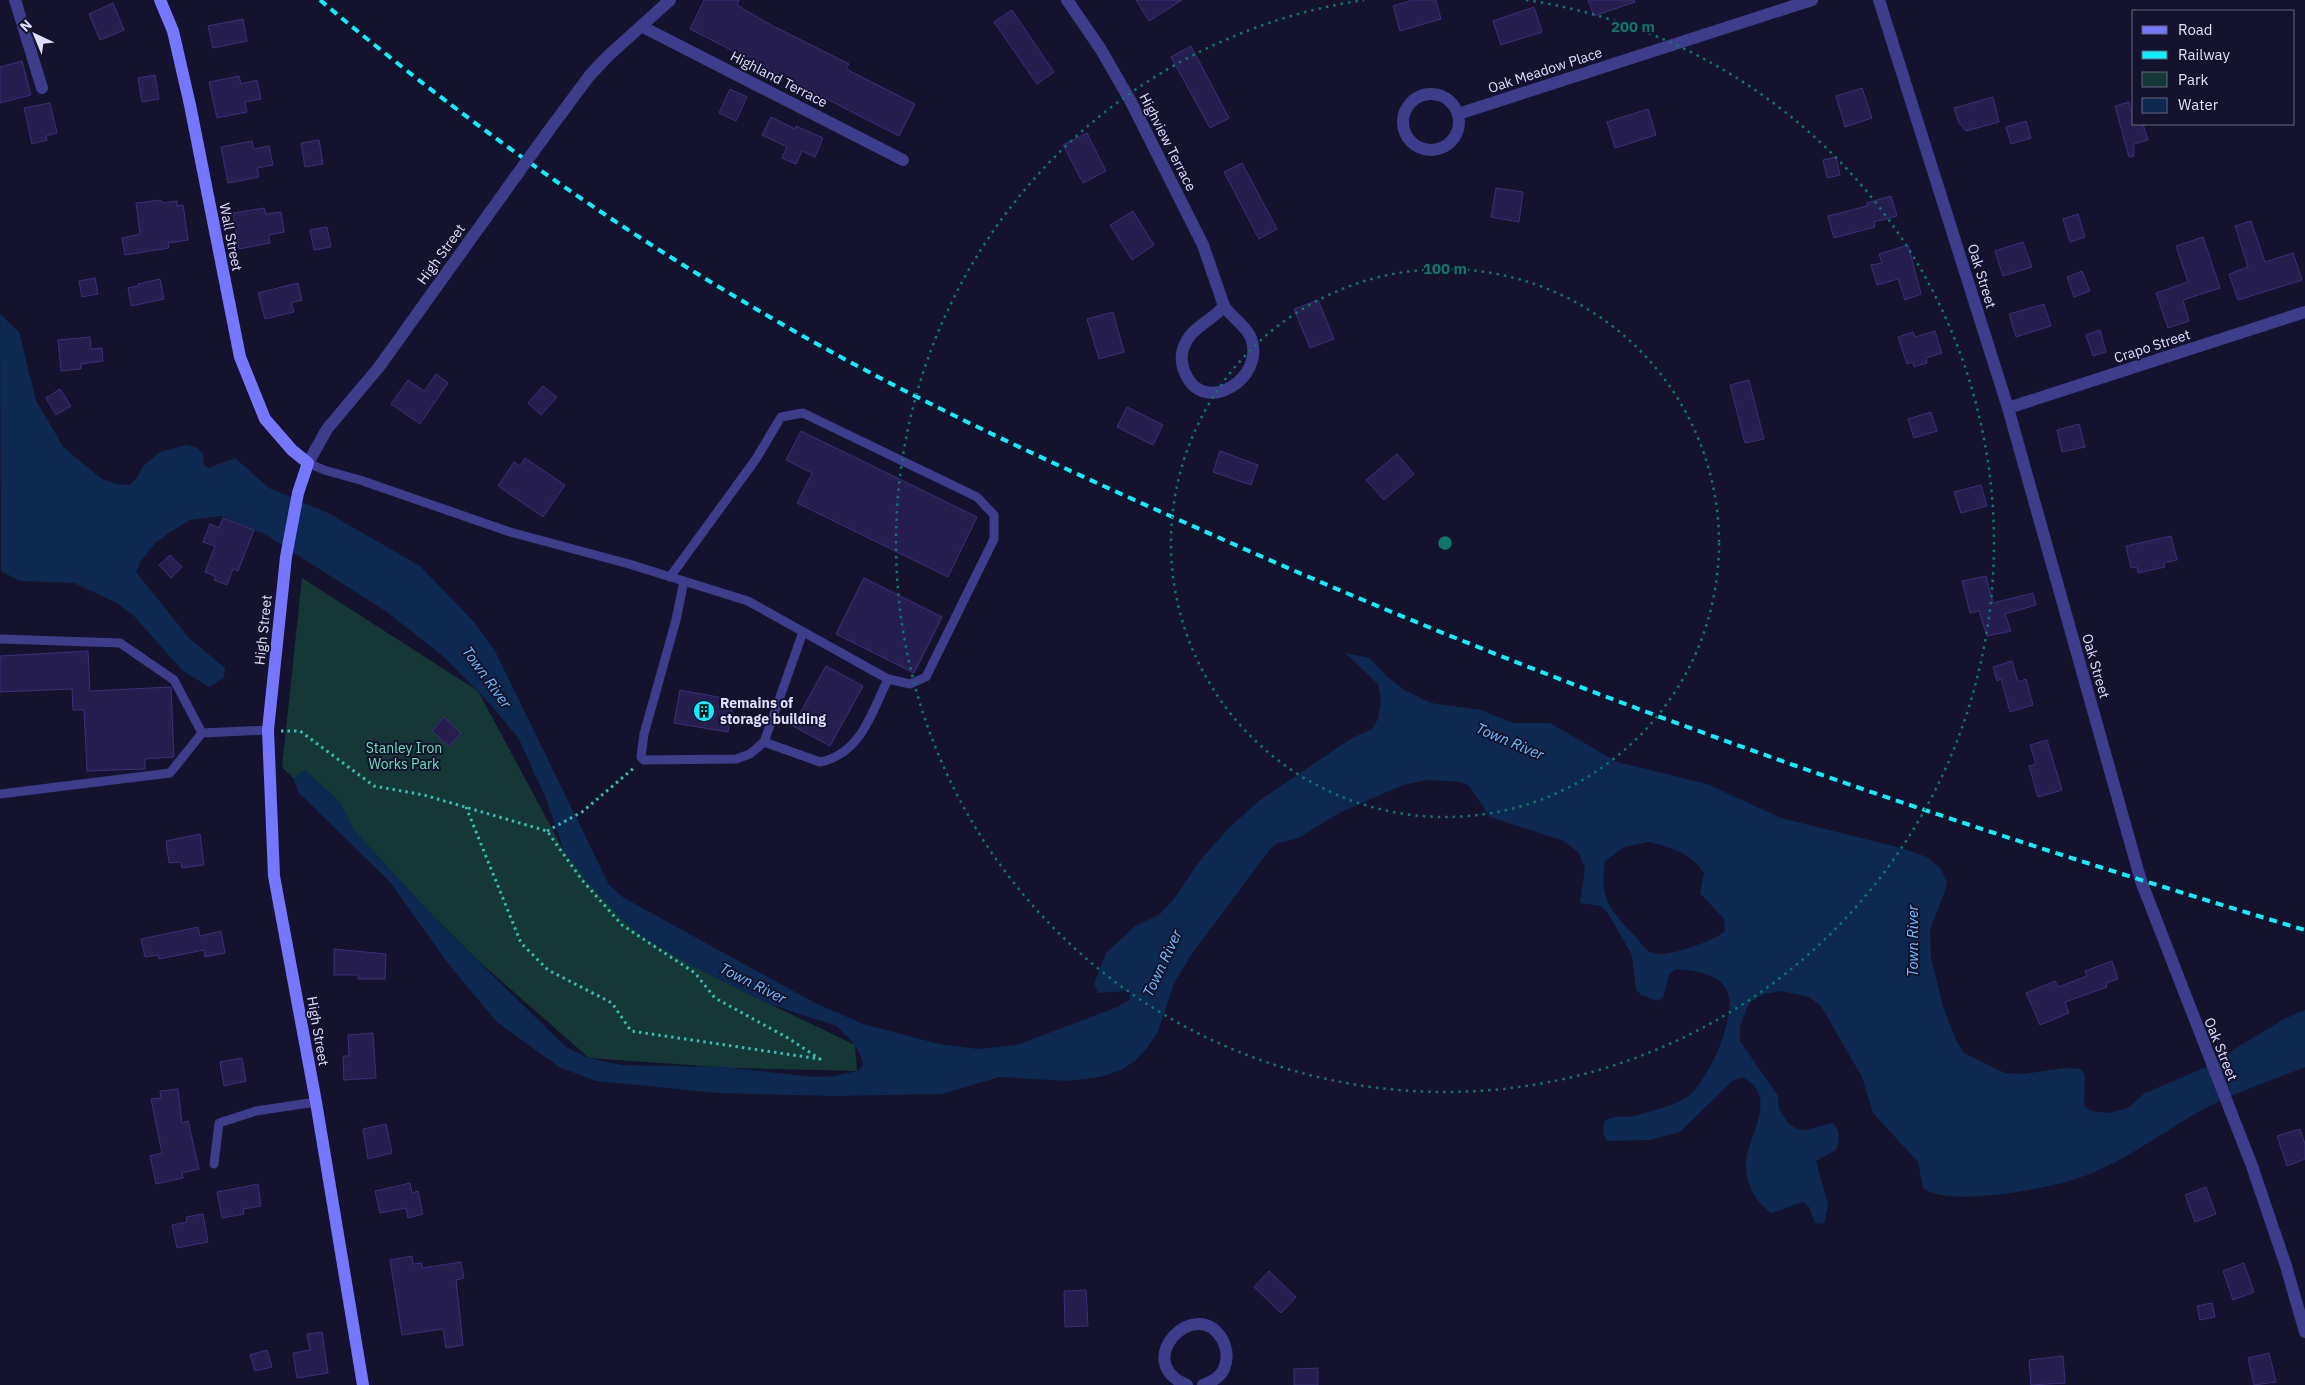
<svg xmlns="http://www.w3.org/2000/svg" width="2305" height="1385" font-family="'IBM Plex Sans',sans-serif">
<rect width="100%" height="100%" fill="#15122d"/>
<path fill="#153735" d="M302,578L478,691L564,851L625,922L751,995L855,1045L857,1071L732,1068L589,1058L475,958L282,767Z"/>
<path fill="#0d2951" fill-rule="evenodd" d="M0,314L19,332L36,401L57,436L63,447L102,479L116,484L129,485L136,479L144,465L160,452L186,445L198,448L203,455L204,465L208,468L235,458L269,488L328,513L420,566L475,623L495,651L609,885L624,898L815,1003L863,1024L939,1044L978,1049L1017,1045L1117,1007L1129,1000L1130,993L1127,991L1098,993L1094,984L1106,953L1135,926L1159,915L1173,900L1202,858L1231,826L1260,800L1352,738L1372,729L1378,719L1381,701L1378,684L1345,653L1370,658L1385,675L1406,691L1431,703L1481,710L1513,723H1550L1617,762L1707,784L1781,818L1901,848L1927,857L1940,868L1947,881L1945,891L1930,930L1931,957L1943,1007L1957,1042L1964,1053L2005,1073L2023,1074L2065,1068L2081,1069L2085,1075L2084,1106L2092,1111L2108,1113L2128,1108L2145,1093L2223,1060L2233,1050L2284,1019L2305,1010V1067C2271,1081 2233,1093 2200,1111C2164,1131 2131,1157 2092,1173C2061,1187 1950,1209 1923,1188L1918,1162L1873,1113L1862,1077L1821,1006L1809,997L1782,991L1764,994L1749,1003L1740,1026V1041L1778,1096L1779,1109L1789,1124L1797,1129L1807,1130L1832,1123C1841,1130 1840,1140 1836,1150L1816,1161L1828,1205L1824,1224L1815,1223L1809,1207L1803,1202L1772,1213C1755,1203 1744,1180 1746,1160C1750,1132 1779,1095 1742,1077L1732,1081L1680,1132L1649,1140L1607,1141L1603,1133L1604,1122C1613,1114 1622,1118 1633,1116C1650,1112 1672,1106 1687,1097C1707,1084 1742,1009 1725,987C1714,972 1693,971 1676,969L1669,974L1663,998L1657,1001L1640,994L1636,989L1632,955L1607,912L1600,906L1580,903L1585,868L1579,853L1564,841L1490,817L1469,786L1461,782L1427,780L1403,785L1341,812L1298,838L1278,843L1270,849L1191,955L1174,983L1158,1032L1147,1048L1135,1061L1121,1070L1100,1077L1068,1081L999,1077L942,1094L835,1096L718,1093L596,1081L559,1067L497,1022L450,966L390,882L299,793L294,781L296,776L305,770L340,802L354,830L443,927L566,1047L589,1058L621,1065L723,1067L813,1077L835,1076L857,1071L862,1067L863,1061L855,1045L837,1026L766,1003L690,965L647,940L625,922L590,885L564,851L547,801L519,739L491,705L444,657L387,612L266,535L221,516L190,520L172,531L154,544L141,561L136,572L189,638L225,668L224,678L209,687L182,670L134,616L115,602L74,583L20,581L1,571ZM1649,842C1670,847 1692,853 1704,873L1700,893L1724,919L1725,931C1713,941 1665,960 1650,952C1644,949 1639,940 1634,935C1610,910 1599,897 1605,861L1624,847Z"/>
<path fill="#251e4e" stroke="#3b307a" d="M704,0H739L737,5L771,25L849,64L846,69L915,104L899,136L690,29Z
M1136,0H1182L1149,21Z
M1413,0H1436L1441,19L1400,31L1393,6Z
M1588,0H1634L1635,2L1594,16Z
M113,3L124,30L100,40L89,14Z
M1534,7L1542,32L1501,45L1493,21Z
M1012,10L1054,72L1037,84L994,22Z
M243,19L247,41L213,48L208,26Z
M1191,46L1229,118L1210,128L1171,57Z
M22,61L31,95L0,103V67Z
M155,75L159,99L142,102L138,78Z
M239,76L241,84L257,80L261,99L245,102L247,112L217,118L209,82Z
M1862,88L1872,118L1845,127L1836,96Z
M730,89L747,97L736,121L719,113Z
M1993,97L1999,122L1966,131L1959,123L1954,108Z
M2129,102L2134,124H2143L2148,140L2134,144V156L2129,157L2115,106Z
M50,103L57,133L46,136L47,140L32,144L24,108Z
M1648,109L1656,135L1615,148L1607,122Z
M771,117L795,129L796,126L823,138L815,157L802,151L796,164L782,158L787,147L762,135Z
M2026,121L2031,138L2011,144L2006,127Z
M1087,133L1106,171L1083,183L1063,145Z
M319,140L323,164L305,167L301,143Z
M252,141L254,149L269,146L273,165L257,168L259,177L228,183L221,147Z
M1836,157L1840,175L1827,178L1823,160Z
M1242,163L1277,229L1259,239L1224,172Z
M1496,188L1523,192L1519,222L1491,217Z
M1891,196L1897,216L1874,222L1875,227L1834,238L1828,216L1867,206V203Z
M161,200L162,203L177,201V206L183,205L188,240L168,243L169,248L125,255L122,238L140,234L136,203Z
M264,208L266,214L281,212L284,232L269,235L270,243L239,249L233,213Z
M1133,211L1154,245L1132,260L1110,225Z
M2078,214L2085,237L2070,242L2063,219Z
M2251,221L2265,262L2293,253L2302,280L2238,300L2229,274L2248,267L2235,226Z
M327,227L331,247L314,250L310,230Z
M2203,237L2220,288L2183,300L2189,321L2168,328L2156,293L2188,282L2176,246Z
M2023,242L2032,267L2003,276L1995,251Z
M1908,245L1921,294L1905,300L1898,279L1877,285L1871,265L1882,263L1879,254Z
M2082,271L2090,291L2074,297L2067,277Z
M95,278L98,294L82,297L79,281Z
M160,279L164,299L131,306L128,288L138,286V284Z
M298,283L302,300L291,303L294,312L265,319L258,293Z
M1318,300L1334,339L1310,348L1294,309Z
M2044,304L2051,326L2016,337L2009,314Z
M1113,312L1124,352L1099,359L1087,319Z
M2100,330L2106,352L2093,356L2086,335Z
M1935,331L1942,353L1926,358L1927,363L1914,367L1913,362L1907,364L1898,337L1913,332L1915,337Z
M90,337L91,349L102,348L103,361L81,364V369L61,371L58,340Z
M436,374L448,383L420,424L391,404L408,380L424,391Z
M1749,380L1764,439L1745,443L1730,385Z
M543,386L557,397L541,415L528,403Z
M60,389L71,406L56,415L46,398Z
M1127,407L1163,425L1153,445L1117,427Z
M1931,412L1937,431L1914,438L1908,419Z
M2079,424L2085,447L2062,452L2057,430Z
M801,431L977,517L948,577L797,503L812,473L786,460Z
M1220,451L1258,465L1251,485L1213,472Z
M1397,454L1414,474L1384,500L1366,480Z
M525,458L565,485L543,517L498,486L514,462L520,466Z
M1981,485L1987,506L1961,513L1954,492Z
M223,518L254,530L238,571L233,569L227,585L214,580L215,576L205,572L215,546L203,542L210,524L219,528Z
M2171,536L2177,560L2164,563L2165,567L2138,573L2137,567L2131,568L2126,546Z
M170,555L182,567L171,578L159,565Z
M1986,576L1993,603L2033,593L2036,605L2005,614L2011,631L1987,636L1979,611L1970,613L1962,581Z
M864,578L942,617L914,673L836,634Z
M88,651L90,691L171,687L174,757L145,759V769L87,771L84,710H73L72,689L0,692V656Z
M2012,661L2018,682L2026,679L2033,705L2010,712L2001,679L1997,681L1993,667Z
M826,666L863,686L830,746L793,726Z
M680,690L734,700L728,732L674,723Z
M444,717L461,733L449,746L432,731Z
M2047,740L2062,790L2038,797L2029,766L2036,764L2030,745Z
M200,834L204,865L182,868L181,862L169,863L166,841Z
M198,927L200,936L221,931L225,953L205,957L204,950L159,959L158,955L145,957L141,939Z
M334,949L386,954L385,979H358V975H334Z
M2112,961L2118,979L2106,983L2107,987L2065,1002L2069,1013L2040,1025L2026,993L2055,981L2058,987L2087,976L2085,971Z
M373,1033L376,1078L344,1080L343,1056H349L348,1035Z
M242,1058L246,1081L224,1086L220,1062Z
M178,1089L182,1123L188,1121L199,1169L182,1173L183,1178L156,1184L150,1156L162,1153L151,1099L161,1098L160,1091Z
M386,1124L392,1153L368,1159L363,1129Z
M2300,1129L2305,1144V1159L2287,1166L2277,1136Z
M410,1183L412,1193L418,1191L423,1214L408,1218L406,1208L380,1213L375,1191Z
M258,1184L261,1206L243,1209L244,1214L222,1218L217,1192Z
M2206,1187L2216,1214L2195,1222L2185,1195Z
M203,1214L208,1242L177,1248L172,1225L187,1222L186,1217Z
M412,1256L413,1264L422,1263V1268L461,1262L464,1278L456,1280L463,1345L446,1348L443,1329L402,1335L390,1260Z
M2244,1263L2254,1292L2233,1300L2223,1271Z
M1269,1271L1296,1297L1281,1313L1254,1287Z
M1086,1290L1088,1326L1065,1327L1064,1291Z
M2212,1303L2215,1317L2200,1320L2197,1306Z
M322,1332L328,1373L297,1378L293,1353L310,1350L307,1334Z
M267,1350L272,1367L255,1371L250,1355Z
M2269,1353L2276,1382L2254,1385L2248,1358Z
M2063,1356L2065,1383L2031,1385L2029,1360Z
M1318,1368V1385H1294V1369Z"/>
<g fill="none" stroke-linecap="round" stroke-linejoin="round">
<path stroke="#31c0b1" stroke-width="3" stroke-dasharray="2.5 4" stroke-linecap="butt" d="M281,731H300L374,786L424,795L547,831L582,880L622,925L695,973L715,998L788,1038L820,1059L631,1031L612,1003L548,970L521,943L466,807
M547,831L582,812L635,767"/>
<path stroke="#3d3d8c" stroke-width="9" d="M308,463L324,470L360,480L510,532L629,564L748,601L888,679L910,684L926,677L994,539V515L977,497L803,413L781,417L756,459L670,577
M684,581L676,620L644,734L641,757L644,760L736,759L750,754L764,742L803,632
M0,639L120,643L174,680L202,733
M764,742L820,762C861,754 872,712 888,679
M0,794L170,773L202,733L268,730
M214,1164L219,1123L256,1111L316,1102"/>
<path stroke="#3d3d8c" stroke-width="12" d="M15,0L42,88
M1067,0L1100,48L1130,100L1203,245L1224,306C1232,318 1245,324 1251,338C1266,378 1205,416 1186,375C1182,367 1180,359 1183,349C1190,327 1211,322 1224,306
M1879,0L2008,408L2141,881L2252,1166L2286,1266L2305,1332
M641,26L903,160
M1403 122a28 28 0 1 1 56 0a28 28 0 1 1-56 0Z
M1458,114L1812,0
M2008,408L2305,312
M1187,1385C1130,1362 1196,1294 1222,1339C1227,1348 1228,1359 1224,1369C1220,1377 1212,1382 1203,1385"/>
<path stroke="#3d3d8c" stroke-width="12" d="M547,133L590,75L608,56L670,0
M308,463L327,429L379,367L516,176"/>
<path stroke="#7577ff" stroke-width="12" d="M160,0L173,31L190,105L240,357L265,419L292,450L308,463L298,493L286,557L268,730L274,876L316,1102L363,1385"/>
<path stroke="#0af1ff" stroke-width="4" stroke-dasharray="8 6" stroke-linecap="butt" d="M320,0C459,117 606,222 763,313C912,401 1073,473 1231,543C1582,699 1937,820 2305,930"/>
<path stroke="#3d3d8c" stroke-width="12" d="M516,176L547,133"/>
</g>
<g fill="none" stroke="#0f766e" stroke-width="2.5" stroke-dasharray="2.5 5">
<circle cx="1445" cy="543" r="274"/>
<path d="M1526 0A549 549 0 1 1 1364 0"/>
</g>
<defs>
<g id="building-disc" transform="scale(1.125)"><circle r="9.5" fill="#0af1ff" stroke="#15122d"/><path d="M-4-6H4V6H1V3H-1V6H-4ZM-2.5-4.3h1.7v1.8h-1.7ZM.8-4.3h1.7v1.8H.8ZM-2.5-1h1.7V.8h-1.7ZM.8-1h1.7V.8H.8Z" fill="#111"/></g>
</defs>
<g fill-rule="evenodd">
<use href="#building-disc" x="704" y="711"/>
</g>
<g text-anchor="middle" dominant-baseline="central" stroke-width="4" stroke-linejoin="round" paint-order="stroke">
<g font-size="14" fill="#e0deff" stroke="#15122d">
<text transform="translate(1545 70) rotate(-18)">Oak Meadow Place</text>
<text transform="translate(779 79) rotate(27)">Highland Terrace</text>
<text transform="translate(1168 142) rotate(63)">Highview Terrace</text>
<text transform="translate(231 237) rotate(79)">Wall Street</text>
<text transform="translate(441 254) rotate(-54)">High Street</text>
<text transform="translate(1982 276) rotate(73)">Oak Street</text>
<text transform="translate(2152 346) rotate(-18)">Crapo Street</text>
<text transform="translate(263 630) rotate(-84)">High Street</text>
<text transform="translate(2096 666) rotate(74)">Oak Street</text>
<text transform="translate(318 1031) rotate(80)">High Street</text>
<text transform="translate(2221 1049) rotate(68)">Oak Street</text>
</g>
<g font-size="14" font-weight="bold" fill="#e0deff" stroke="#15122d" text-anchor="start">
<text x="720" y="703">Remains of<tspan x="720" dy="16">storage building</tspan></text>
</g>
<g font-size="14" fill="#67e2be" stroke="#15122d">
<text x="404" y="748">Stanley Iron<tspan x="404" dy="16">Works Park</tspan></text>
</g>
<g font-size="15" font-style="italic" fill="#6cc1ff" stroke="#15122d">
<text transform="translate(487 677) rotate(54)">Town River</text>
<text transform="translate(1510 741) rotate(23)">Town River</text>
<text transform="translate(1912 941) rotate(-90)">Town River</text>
<text transform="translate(1162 963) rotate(-65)">Town River</text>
<text transform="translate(753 983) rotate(27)">Town River</text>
</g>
</g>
<circle cx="1445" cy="543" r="8" fill="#0f766e" stroke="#15122d" stroke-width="2.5"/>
<g font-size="15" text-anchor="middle" font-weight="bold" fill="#0f766e" stroke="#15122d" stroke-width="4" stroke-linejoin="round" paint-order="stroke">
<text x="1633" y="32">200 m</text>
<text x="1445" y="274">100 m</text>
</g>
<rect x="2132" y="10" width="162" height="115" fill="#15122d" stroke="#666481"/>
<rect x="2142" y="26" width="25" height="8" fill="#7577ff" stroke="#666481"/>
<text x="2178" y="35" font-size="15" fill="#e0deff">Road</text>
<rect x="2142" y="51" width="25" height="8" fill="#0af1ff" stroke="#666481"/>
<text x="2178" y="60" font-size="15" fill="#e0deff">Railway</text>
<rect x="2142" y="72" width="25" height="15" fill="#153735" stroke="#666481"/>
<text x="2178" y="85" font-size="15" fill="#e0deff">Park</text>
<rect x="2142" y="98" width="25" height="15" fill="#0d2951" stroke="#666481"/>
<text x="2178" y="110" font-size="15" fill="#e0deff">Water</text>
<g transform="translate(35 35) rotate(316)" stroke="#15122d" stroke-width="4" paint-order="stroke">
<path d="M0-4L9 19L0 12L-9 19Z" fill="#e0deff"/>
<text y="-8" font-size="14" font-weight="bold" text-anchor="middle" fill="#e0deff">N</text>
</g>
</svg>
